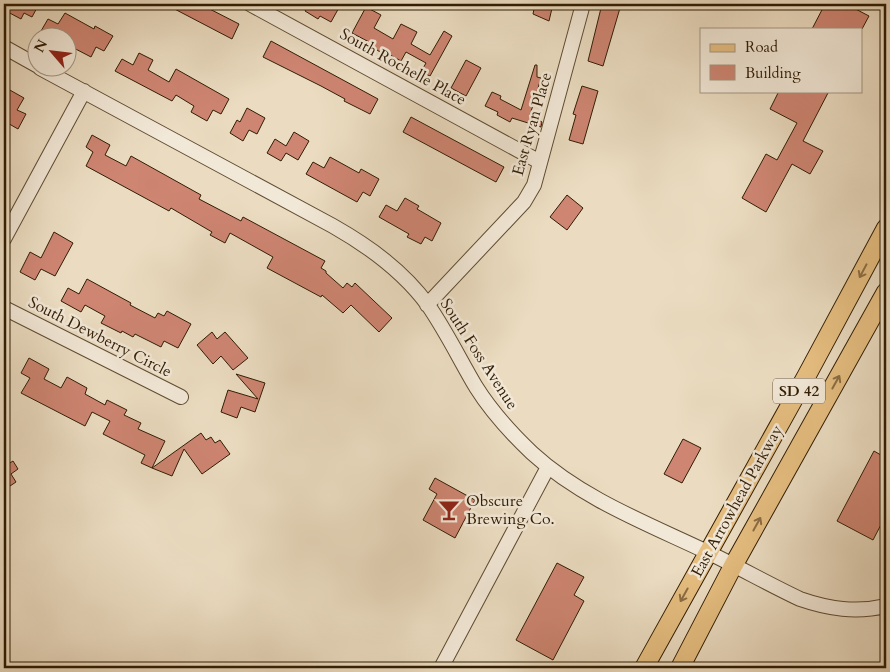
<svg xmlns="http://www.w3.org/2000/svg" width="890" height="672" font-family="Cardo,serif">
<rect width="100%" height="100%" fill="#ebdcc1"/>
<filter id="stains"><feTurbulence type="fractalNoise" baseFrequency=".004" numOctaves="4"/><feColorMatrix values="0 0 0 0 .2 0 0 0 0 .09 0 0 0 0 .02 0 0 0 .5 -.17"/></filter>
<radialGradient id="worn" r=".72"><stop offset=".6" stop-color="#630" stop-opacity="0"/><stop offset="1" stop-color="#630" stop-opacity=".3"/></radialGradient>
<path fill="#ce8572" stroke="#301c03" d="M4,4H39L32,17L24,13L21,19L4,10Z
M165,4H200L239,24L232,39Z
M309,4H341L331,22L320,16L318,19L305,11Z
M535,4H553L549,21L533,14Z
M602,4L620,8L603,66L588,61Z
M825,4H846L869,16L862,29H812Z
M366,7L381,15L374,28L393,39L401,24L417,32L411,44L430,55L444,31L452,36L430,76L421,72L426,63L406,52L401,61L383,51L382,53L370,46L371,43L352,33Z
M65,13L94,29L95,26L113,36L104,51L96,47L91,57L68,45V38H53L41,31L48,19L58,24Z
M271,41L378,99L370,114L344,101L345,99L321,86L263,57Z
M139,53L153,60L148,70L169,82L176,69L229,99L221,114L213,110L207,121L191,112L194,106L176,95L172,101L115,71L122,59L133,65Z
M466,60L481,68L466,96L451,88Z
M535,65H537V77L541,78L530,115L542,122L541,127L512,118L510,122L497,115L498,112L485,106L492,92L501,96L500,99L521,110Z
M582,86L598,91L583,144L569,140L576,115L573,114Z
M8,89L24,98L17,110L26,114L18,129L4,121V98Z
M779,91H829L803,141L823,151L810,174L792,164L766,212L742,198L766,154L777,160L797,123L770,109Z
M247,108L265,118L257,134L249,130L243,141L230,133L237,120L240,122Z
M411,117L504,167L496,182L403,132Z
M294,132L309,141L298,160L286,153L281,161L267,153L275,139L286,146Z
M92,135L110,145L105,155L126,166L131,156L201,195L199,199L241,221L243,217L325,261L321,268L326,271V273L343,288L347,283L352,287L355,283L392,318L379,332L351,305L343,313L322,295L321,297L267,268L273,257L230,233L225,243L210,235L212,232L171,208L169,211L86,166L93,152L86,147Z
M330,157L359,173L361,169L379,179L370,196L363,192L357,202L306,174L313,162L324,168Z
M567,195L583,208L567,230L550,217Z
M405,198L419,206L417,209L441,223L432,241L425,237L421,244L407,237L409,234L379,217L386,205L397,211Z
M54,232L73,243L55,276L41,269L35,280L20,272L30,252L41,258Z
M87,279L131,303L130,305L155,318L158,313L164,316L167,311L191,324L178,348L164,341L161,347L135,334L133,337L122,331L121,333L101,323L105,316L85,305L81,312L61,301L68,288L79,294Z
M212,332L217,339L225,332L248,358L233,370L221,356L213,364L197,345Z
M29,358L49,369L44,379L61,388L67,377L87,388L85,394L105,405L107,400L127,410L124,415L141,423L138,429L165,441L152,468L141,463L145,455L103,434L110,421L92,412L85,426L21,393L30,378L21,373Z
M236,374L265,383L255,412L241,407L237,418L221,412L228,390L258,399Z
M201,433L206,440L211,437L215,443L220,440L230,454L202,474L184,449L172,476L152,468Z
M683,439L701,448L682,483L664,474Z
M874,451L886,458V515L873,540L837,521Z
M13,461L18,469L11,474L16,482L4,490V463L5,466Z
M435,478L475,500L455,538L423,520L437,494L429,489Z
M557,563L584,577L574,595L584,601L553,660L516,640Z"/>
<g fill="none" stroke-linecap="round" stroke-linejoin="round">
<g stroke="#5f4c32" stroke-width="16">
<path id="minor" d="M250,4L540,162
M4,47L38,66
M40,68L333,226C370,247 403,271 428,305C446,331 460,360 476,387C491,411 511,433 532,453C581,498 646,523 705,551C737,566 768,584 800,599C829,609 856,613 886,606
M4,239L84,91
M427,305L524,202L534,185L583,4
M4,308L181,397
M441,668L548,467"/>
</g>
<g stroke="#301c03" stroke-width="20">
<path id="major" d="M644,668L807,375L886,228
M680,668L733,566L886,292"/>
</g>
<use href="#minor" stroke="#f2e8d7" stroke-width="14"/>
<use href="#major" stroke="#e6be80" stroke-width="18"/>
</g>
<defs><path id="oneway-shaft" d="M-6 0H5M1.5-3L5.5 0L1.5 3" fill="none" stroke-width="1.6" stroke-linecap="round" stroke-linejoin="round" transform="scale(1.25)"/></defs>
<g stroke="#8b6d42">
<use href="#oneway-shaft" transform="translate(863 271) rotate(118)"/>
<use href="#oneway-shaft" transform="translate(836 382) rotate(-61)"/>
<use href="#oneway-shaft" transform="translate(757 524) rotate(-61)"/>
<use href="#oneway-shaft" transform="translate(684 595) rotate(119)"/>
</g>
<defs>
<g id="bar-bare" transform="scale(1.725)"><path d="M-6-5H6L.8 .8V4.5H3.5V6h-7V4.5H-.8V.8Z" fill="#8f2418" stroke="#f2e8d7" stroke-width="2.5" paint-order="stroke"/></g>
</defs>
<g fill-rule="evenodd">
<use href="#bar-bare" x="449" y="510"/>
</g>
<g text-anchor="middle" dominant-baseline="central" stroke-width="5" stroke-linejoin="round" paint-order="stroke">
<rect fill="#f2e8d7" stroke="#6a5943" stroke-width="1" x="773" y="378.5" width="52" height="25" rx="4"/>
<g font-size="15" font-weight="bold" fill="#301c03">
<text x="799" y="391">SD 42</text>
</g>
<g font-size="16" fill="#301c03" stroke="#f2e8d7">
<text transform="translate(403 67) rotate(29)">South Rochelle Place</text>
<text transform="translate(532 124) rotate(-74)">East Ryan Place</text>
<text transform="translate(100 337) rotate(27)">South Dewberry Circle</text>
<text transform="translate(479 354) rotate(57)">South Foss Avenue</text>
<text transform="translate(737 501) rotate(-61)">East Arrowhead Parkway</text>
</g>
<g font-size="16" fill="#301c03" stroke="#f2e8d7" text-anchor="start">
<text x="466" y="501">Obscure<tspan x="466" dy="18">Brewing Co.</tspan></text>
</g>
</g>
<rect width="890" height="672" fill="none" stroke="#ebdcc1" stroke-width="20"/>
<rect x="5" y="5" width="880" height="662" fill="none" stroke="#301c03" stroke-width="2.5"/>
<rect x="10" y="10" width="870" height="652" fill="none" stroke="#301c03"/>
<rect x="700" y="28" width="162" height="65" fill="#f2e8d7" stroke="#a49682"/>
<rect x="710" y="44" width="25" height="8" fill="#e6be80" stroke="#a49682"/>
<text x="745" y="52" font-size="15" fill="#301c03">Road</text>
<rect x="710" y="65" width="25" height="15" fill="#ce8572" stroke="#a49682"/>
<text x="745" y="78" font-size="15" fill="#301c03">Building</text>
<g transform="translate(52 52) rotate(298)"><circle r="24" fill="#f2e8d7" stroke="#a49682"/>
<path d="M0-4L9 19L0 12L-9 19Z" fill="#8f2418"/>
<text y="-8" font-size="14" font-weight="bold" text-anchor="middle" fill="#301c03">N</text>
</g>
<rect width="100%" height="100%" filter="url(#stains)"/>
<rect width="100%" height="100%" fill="url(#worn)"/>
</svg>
